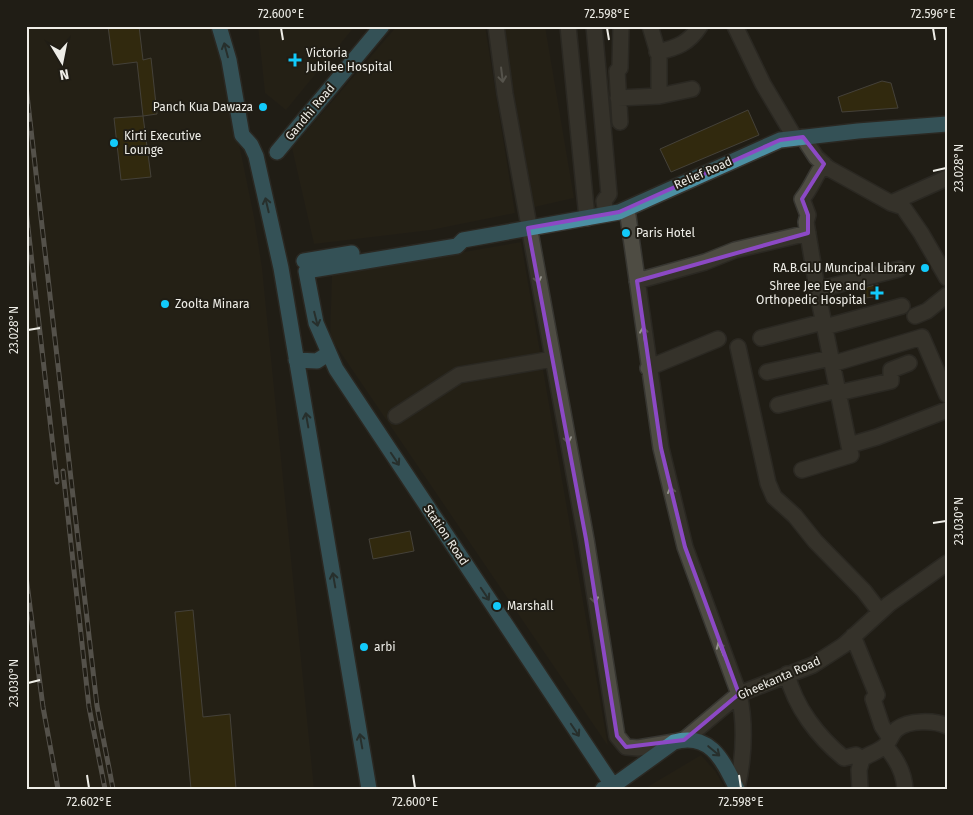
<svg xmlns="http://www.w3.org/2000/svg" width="973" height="815" font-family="'Fira Sans',sans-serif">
<rect width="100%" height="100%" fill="#201d15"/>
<path fill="#282416" d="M26,26H215L254,217L262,268L314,789H26Z
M258,26H355L286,110L265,93Z
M397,26H485L515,213L431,230L314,244L292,148Z
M502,26H545L574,198L530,208Z
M521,242L608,746L330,337L332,275Z
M701,755L715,771L726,789H644Z"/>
<path fill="#463905" stroke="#6f6c63" d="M108,26H139L143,60L151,58L157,114L143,116L137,62L113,65Z
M882,81L891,83L898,108L842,112L838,97Z
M748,110L759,135L671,172L660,149Z
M143,116L151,177L121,180L114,118Z
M878,284L880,296L866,298L864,288Z
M410,531L414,551L373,559L369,539Z
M193,610L203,717L230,714L236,789H191L175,612Z"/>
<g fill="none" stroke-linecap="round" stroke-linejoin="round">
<g stroke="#373631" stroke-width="18">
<path id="minor" d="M496,26L505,94L586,539L617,736L626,747L638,748L674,742
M568,26L587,218
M594,26L609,194L604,201L606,214
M650,26L659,56V96L692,89
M735,26L763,84L795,138
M657,52C677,48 689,43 700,26
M618,98L659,96
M620,122L617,71L620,68L621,26
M803,137L816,157L828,168L891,203L903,207L921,233L947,278
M891,203L947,178
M627,209L661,448L685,547L739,694C746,726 744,757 737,789
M637,281L705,262L735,250L808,233
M817,290L899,269
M915,316L927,311L947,295
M825,327L902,306
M761,338L823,322
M738,347L768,483L774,497L795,516L815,541L864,591L880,612
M832,364L922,337L947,395
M648,368L718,339
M767,372L831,358
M838,393L891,381V370L909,363
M778,405L837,390
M396,416L459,375L553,359
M850,445L877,437L947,410
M802,470L851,455L819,300L806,222L808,215L802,199C812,187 814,177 824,164
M853,636L877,695L873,699L882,726L890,738
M787,674C795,707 818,737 844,758L856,755L862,759
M684,740L739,694L813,665L844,645L889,604L947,563
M885,746C896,758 904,772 905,789
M860,789L859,770L862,759C869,754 880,751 886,745C890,740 892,733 897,729C909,720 934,720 947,726"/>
</g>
<g stroke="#373631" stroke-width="18">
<path id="major" d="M219,26L229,60L242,135L251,145L256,156L281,268L369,789
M277,152L382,26
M304,261L352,253
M296,360L317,361L329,353
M603,789L613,786L674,742C711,732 723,761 737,789
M615,789L336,369L316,323L306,271L457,246L463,240L619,212L780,140L858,131L947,124"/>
</g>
<use href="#minor" stroke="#4e4c43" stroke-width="15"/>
<use href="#major" stroke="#4c90a4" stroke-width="15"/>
<g stroke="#93918a" stroke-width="5">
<path id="rail" d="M26,86L97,706L113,789
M26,210L57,482
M63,471L89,707L105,789
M26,576L43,707L58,789"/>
</g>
<use href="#rail" stroke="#201d15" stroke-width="3" stroke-dasharray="9" stroke-linecap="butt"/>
</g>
<defs><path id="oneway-shaft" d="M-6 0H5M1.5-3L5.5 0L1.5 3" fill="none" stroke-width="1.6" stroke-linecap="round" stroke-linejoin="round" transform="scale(1.25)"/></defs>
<g stroke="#2f4547">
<use href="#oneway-shaft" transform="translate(226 50) rotate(-105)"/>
<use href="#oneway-shaft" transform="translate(267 205) rotate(-103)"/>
<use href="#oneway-shaft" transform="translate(316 319) rotate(76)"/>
<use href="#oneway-shaft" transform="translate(307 420) rotate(-100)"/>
<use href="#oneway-shaft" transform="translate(395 459) rotate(56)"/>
<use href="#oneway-shaft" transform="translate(334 580) rotate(-100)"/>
<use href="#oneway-shaft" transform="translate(485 594) rotate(56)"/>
<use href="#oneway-shaft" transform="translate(575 730) rotate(56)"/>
<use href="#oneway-shaft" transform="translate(361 741) rotate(-100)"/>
<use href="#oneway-shaft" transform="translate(714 751) rotate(40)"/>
</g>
<g stroke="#96948d">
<use href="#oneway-shaft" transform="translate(502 75) rotate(83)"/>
<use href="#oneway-shaft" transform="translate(537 276) rotate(79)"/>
<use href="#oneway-shaft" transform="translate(644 334) rotate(-97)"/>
<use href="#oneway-shaft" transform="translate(567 436) rotate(80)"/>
<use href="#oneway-shaft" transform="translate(672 494) rotate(-104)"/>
<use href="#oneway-shaft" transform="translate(594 596) rotate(81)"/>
<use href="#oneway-shaft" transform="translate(721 649) rotate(-112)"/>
</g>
<path d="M0 0H973V815H0ZM803,137L824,164L802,199L808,215V233L637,281L661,448L685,547L739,694L684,740L626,747L617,736L586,539L528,228L619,212L780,140Z" fill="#201d15" fill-opacity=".55" fill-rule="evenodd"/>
<path fill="none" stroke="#8c49c5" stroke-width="4" stroke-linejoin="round" d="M803,137L824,164L802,199L808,215V233L637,281L661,448L685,547L739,694L684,740L626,747L617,736L586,539L528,228L619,212L780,140Z"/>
<path fill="none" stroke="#eeede7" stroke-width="2" d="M281,28L283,40M607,28L609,40M933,28L935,40M933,171L946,168M28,330L40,328M933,523L946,521M28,683L40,680M87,775L89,788M413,775L415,788M739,775L741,788"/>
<g fill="#12cafb" stroke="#201d15" stroke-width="2">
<path d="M292.5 52.5h5v5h5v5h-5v5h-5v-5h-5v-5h5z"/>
<circle cx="263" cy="107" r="5"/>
<circle cx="114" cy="143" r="5"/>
<circle cx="626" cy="233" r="5"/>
<circle cx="925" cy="268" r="5"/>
<path d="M874.5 285.5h5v5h5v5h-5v5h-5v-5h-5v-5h5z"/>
<circle cx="165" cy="304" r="5"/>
<circle cx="497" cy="606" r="5"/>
<circle cx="364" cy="647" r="5"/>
</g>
<g text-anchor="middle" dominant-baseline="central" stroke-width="4" stroke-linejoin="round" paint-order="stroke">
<g font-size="12" fill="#eeede7" stroke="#201d15" text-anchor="start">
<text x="306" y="53">Victoria<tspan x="306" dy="14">Jubilee Hospital</tspan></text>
<text x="253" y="107" text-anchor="end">Panch Kua Dawaza</text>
<text x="124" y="136">Kirti Executive<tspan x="124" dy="14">Lounge</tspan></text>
<text x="636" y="233">Paris Hotel</text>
<text x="915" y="268" text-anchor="end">RA.B.GI.U Muncipal Library</text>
<text x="866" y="286" text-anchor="end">Shree Jee Eye and<tspan x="866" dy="14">Orthopedic Hospital</tspan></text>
<text x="175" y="304">Zoolta Minara</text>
<text x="507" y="606">Marshall</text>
<text x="374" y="647">arbi</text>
</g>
<g font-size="12" fill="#eeede7" stroke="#201d15">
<text transform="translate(310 112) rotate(-50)">Gandhi Road</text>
<text transform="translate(703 173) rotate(-24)">Relief Road</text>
<text transform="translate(446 535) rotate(56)">Station Road</text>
<text transform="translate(779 678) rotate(-24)">Gheekanta Road</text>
</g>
</g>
<rect width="973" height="815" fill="none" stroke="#201d15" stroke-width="55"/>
<g transform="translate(62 62) rotate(170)" stroke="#201d15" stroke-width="4" paint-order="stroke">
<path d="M0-4L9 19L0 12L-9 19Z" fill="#eeede7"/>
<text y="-8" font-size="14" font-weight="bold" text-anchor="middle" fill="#eeede7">N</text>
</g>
<rect x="28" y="28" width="918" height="760" fill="none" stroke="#eeede7" stroke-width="2"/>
<g font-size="12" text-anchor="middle" fill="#eeede7">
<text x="281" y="18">72.600°E</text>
<text x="607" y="18">72.598°E</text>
<text x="933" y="18">72.596°E</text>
<text transform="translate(959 168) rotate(-90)" y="4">23.028°N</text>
<text transform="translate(14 330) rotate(-90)" y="4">23.028°N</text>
<text transform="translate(959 521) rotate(-90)" y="4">23.030°N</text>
<text transform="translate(14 683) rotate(-90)" y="4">23.030°N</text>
<text x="89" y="806">72.602°E</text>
<text x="415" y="806">72.600°E</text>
<text x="741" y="806">72.598°E</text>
</g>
</svg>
